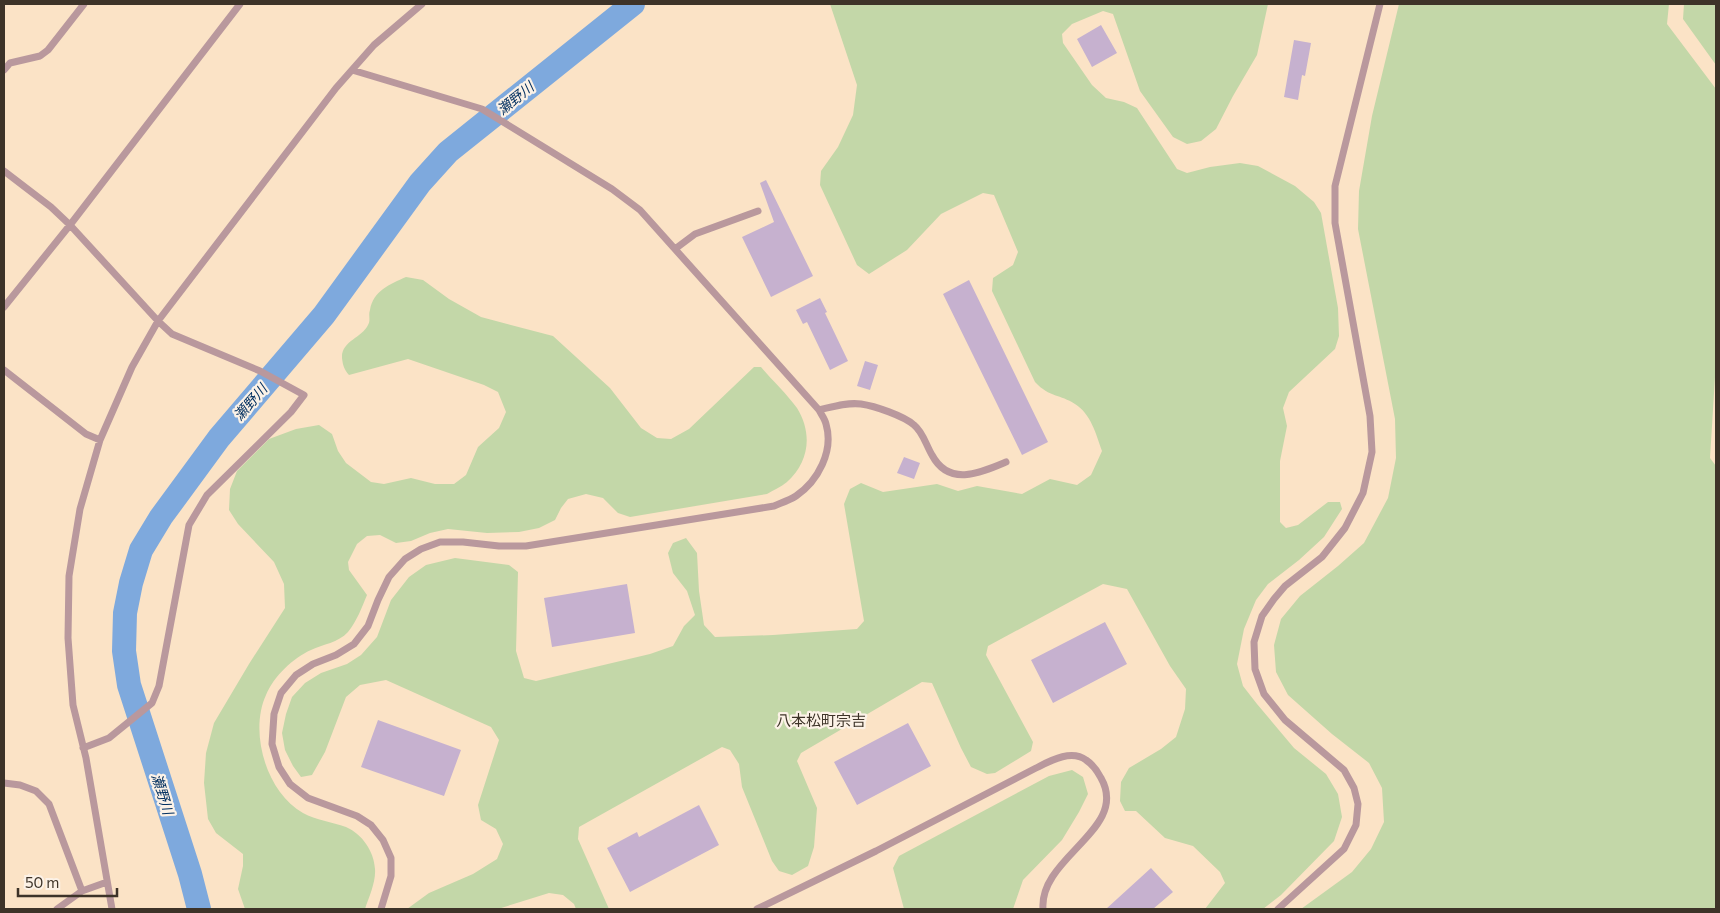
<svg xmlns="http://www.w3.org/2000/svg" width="1720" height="913" font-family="Commissioner,'Noto Sans JP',sans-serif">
<rect width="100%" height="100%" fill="#fbe3c6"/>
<path fill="#c3d7a8" d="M830,4H1268L1257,55L1233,96L1216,129L1201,141L1187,144L1173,137L1140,91L1113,14L1103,11L1072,24L1062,34L1063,43L1092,85L1106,98L1124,102L1137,108L1177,169L1187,173L1210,167L1240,163L1258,166L1295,186L1314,202L1321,213L1338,308L1339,336L1335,349L1289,392L1283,408L1287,426L1280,461V522L1286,528L1298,525L1328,502H1340L1342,509L1324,537L1299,560L1268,584L1256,600L1244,629L1237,664L1243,686L1257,704L1294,748L1326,774L1338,794L1342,817L1334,841L1281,895L1263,909H1205L1225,883L1220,872L1193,846L1165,838L1136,811H1125L1120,801L1121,782L1129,768L1161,749L1176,737L1185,709L1186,689L1170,666L1127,589L1103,584L988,646L986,655L1033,742L1031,751L995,773L987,774L971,767L961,748L932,683L922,682L801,753L797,761L817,808L814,847L808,866L792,875L779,871L772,861L742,787L739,764L730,750L722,747L579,827L578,839L609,909H576L574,904L563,895L549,893L498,909H407L429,893L473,874L497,859L503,844L496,829L481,820L478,805L499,740L491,727L386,680L360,685L346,697L325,752L312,775L301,777L293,766L285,750L282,733L286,714L292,697L305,683L321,673L347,664L361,655L377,637L391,600L409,577L426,565L455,558L509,565L518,572L516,651L524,678L536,681L650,654L673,646L684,626L695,615L687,591L673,573L668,553L673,543L686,538L697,553L699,591L704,625L715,637L773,635L857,629L864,621L844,504L850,489L861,483L883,492L937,484L958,491L977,486L1022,494L1050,479L1077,485L1091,475L1102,451C1096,434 1091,414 1075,404C1060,394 1050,398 1035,382L992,291L993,278L1013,265L1018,252L994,195L983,193L941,214L907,250L869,274L857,265L820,185L821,171L838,147L853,115L857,85Z
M1399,4H1669L1667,24L1716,89V361L1710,458L1716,466V909H1301L1352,872L1371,849L1384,822L1382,788L1369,763L1332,734L1288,695L1276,672L1274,645L1281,619L1300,596L1338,566L1364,543L1388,498L1396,458L1395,419L1358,229L1359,191L1372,116Z
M1684,4H1716V65L1683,19Z
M406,277L423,280L449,299L481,317L553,336L610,388L641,428L657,438L671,439L689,429L754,367H761C772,380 787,394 797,408C813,434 809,462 787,482C781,487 773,490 767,494L630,517L618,513L603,498L586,494L568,499L561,508L555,520L539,528L519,532L487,533L448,529L430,533L411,541L396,543L380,535L367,536L357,544L348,562L349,570L367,595C362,607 357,621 348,632C338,643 323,644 311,650C293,658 274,676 266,695C249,732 266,792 303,813C316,820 332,822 346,827C362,834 374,851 375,869C376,882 369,897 365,909H245L238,889L243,866V854L216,833L208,819L204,783L206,753L214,723L249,664L285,608L284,584L274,562L238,524L229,510L230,489L237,471L269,439L296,429L319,425L332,434L338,451L346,463L371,482L384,484L411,478L435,484H454L466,475L478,447L499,428L506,412L498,392L484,385L408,359L349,375C344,369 343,366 342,358C341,341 362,338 368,325C371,320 368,315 370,310C373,291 390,284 406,277Z
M1072,770L1083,777L1088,794L1079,812L1062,840L1023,880L1013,909H904L893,868L899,856L1049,776Z"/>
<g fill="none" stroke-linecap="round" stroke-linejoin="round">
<path stroke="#7ea9dd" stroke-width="24" d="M199,909L190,874L129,685L124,651L125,613L131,583L141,550L161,517L219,438L324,315L420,183L448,152L633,4"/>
</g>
<path fill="#c6b1cf" d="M1101,25L1117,53L1092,67L1077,39Z
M1294,40L1311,43L1305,76L1302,75L1298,100L1284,97Z
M766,180L813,276L771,297L742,237L774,222L760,183Z
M969,280L1048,442L1022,455L943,294Z
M820,298L827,312L825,313L848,361L830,370L807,322L803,324L796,310Z
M865,361L878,365L870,390L857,386Z
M904,457L920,463L914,479L897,473Z
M627,584L635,633L552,647L544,598Z
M1105,622L1127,664L1053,703L1031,660Z
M378,720L461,750L444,796L361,767Z
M908,723L931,766L857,805L834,762Z
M699,805L719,845L630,892L607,848L637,832L639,837Z
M1151,868L1173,892L1153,909H1106Z"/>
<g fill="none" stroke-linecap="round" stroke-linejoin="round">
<path stroke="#b9989d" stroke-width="7" d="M4,70L10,63L40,56L48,50L84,4
M352,70L482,109L612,189L640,210L819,410C821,414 825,419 826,424C834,451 818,481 796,496C790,500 781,503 774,506L526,546H499L463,542H440L421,549L405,559L389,577L378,600L368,626L354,644L336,655L313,664L296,675L281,693L274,714L272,744L279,767L290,784L308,798L357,816L371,825L383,840L391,858V876L381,909
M4,171L51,207L70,225L158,321L172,334L260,371L304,395L291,412L207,495L189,525L159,686L152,703L109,738L83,748
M675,249L695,234L758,211
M4,307L70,225L240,4
M4,370L86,434L100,440
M819,410C832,407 847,402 861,404C875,406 904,416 914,425C923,432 926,445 932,455C949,487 980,473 1006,462
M4,783L20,785L36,791L49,804L82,891
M57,909L82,891L107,882
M112,909L86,758L73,705L68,638L69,576L80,509L100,440L132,367L158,321L336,88L374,45L422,4
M757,909L876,851L1036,768C1050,761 1071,749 1086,760C1092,764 1098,772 1101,778C1130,829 1039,857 1043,909
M1278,909L1344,849L1356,825L1358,804L1354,788L1344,770L1285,720L1264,694L1255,669L1254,642L1262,616L1274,599L1285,586L1322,557L1345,528L1363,493L1372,452L1370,416L1335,223V186L1380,4"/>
</g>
<g text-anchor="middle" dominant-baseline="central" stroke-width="4.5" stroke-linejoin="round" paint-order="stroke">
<g font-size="14" font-style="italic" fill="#043161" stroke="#fcf2e7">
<text transform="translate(515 98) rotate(-39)">瀬野川</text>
<text transform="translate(250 402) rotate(-49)">瀬野川</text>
<text transform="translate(163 794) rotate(73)">瀬野川</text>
</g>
<g font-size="15" fill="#3d3328" stroke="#fcf2e7">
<text x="821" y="720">八本松町宗吉</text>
</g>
</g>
<rect width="1720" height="913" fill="none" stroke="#3d3328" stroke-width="10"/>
<path d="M18 888v8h99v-8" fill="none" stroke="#3d3328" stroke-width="2.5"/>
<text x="25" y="888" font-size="15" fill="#3d3328" stroke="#fcf2e7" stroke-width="4" paint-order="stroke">50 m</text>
</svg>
